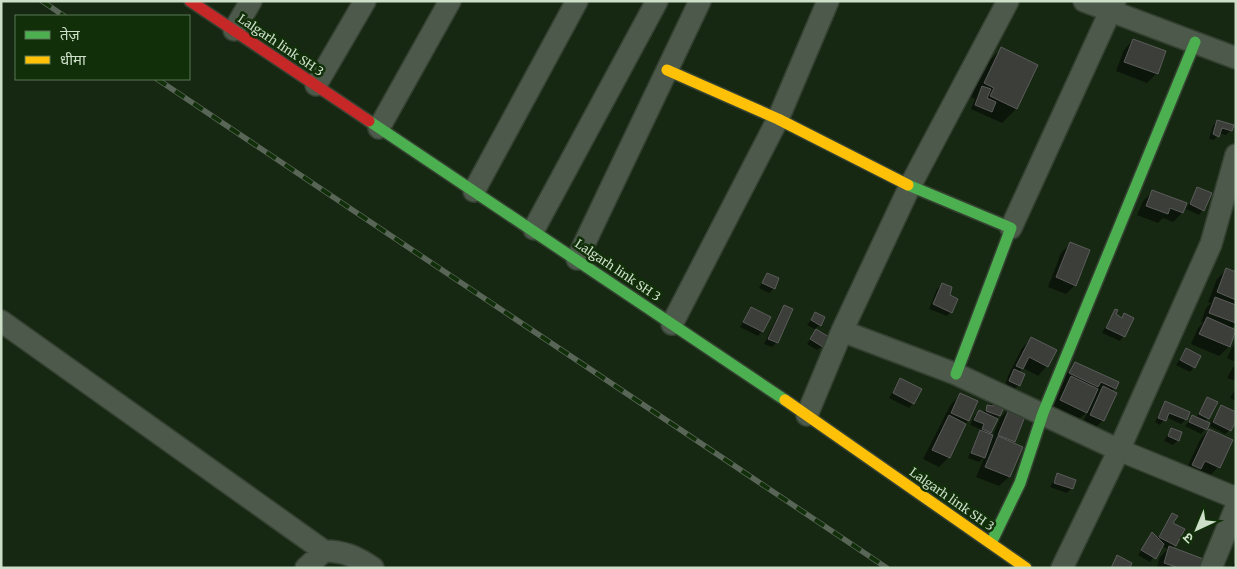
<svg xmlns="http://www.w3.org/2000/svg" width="1237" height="569" font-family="Merriweather,'Noto Sans Devanagari',serif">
<rect width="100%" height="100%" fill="#172812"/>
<path fill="#0007" d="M1133,40L1157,73L1147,83L1116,71L1124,50Z
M1001,49L1037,66L1016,109L1002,123L971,109L975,99L971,97L987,63Z
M1217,122L1231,130L1226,135L1219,133L1214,140L1209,139L1213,126Z
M1198,188L1203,210L1199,215L1186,209Z
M1153,191L1186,204L1182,213L1173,222L1163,218L1158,223L1137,215L1143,201Z
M1070,244L1075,285L1066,294L1048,287L1061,253Z
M1227,269L1236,273V324L1231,329L1236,330V338L1233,336L1229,347L1219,356L1191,344L1198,328L1203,323L1201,322L1206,308L1211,303L1208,302L1217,279Z
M767,274L774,288L769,293L759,288Z
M942,285L948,296L951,312L947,316L929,309L937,289Z
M784,306L792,310L776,343L772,347L764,344L780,311Z
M751,309L762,331L758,336L740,327Z
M1115,311L1114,315L1121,318L1125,315L1133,319L1120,341L1102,333Z
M816,314L820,325L815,329L807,325Z
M816,331L822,346L817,350L807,344Z
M1031,339L1047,366L1038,376L1023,368L1018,372L1019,385L1014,389L1005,386L1008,376L1022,348Z
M1236,340V381L1227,378L1236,362L1227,358Z
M1186,349L1194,367L1190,372L1176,365Z
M1065,372L1118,383L1112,391L1103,420L1093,430L1082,424L1088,411L1076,422L1051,410Z
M900,380L913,403L909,408L889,398Z
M1236,388V401L1230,398Z
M961,394L968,420L948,458L939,467L923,459L951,404Z
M1207,399L1208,418L1205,422L1210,424L1221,406L1230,430L1225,434L1208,425L1201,434L1185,426L1193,416L1196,418Z
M996,400L1004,405L988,434L993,436L1000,418L1010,408L1014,441L1012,443L1009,477L999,486L976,477L985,456L979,462L968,458L980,429L970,425L974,416L979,412L982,413Z
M1165,403L1186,419L1181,424L1166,417L1160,425L1155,422Z
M1171,429L1178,440L1173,445L1164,441Z
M1209,430L1218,467L1209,477L1184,474L1200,440Z
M1057,475L1072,488L1067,493L1050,487Z
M1173,515L1172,524L1183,530L1172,549L1201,568H1157L1160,557L1168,549L1162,546L1150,562L1138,555L1152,534L1157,539Z
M1236,562V568H1230Z"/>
<path fill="#3c3e3a" stroke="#5b5c5b" d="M1133,39L1166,51L1158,74L1124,62Z
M1001,47L1038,65L1017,109L990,96L994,88L984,83Z
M982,86L991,89L987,98L996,102L992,112L975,105Z
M1217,120L1234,125L1232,131L1222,128L1219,137L1213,134Z
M1197,187L1212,193L1204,211L1190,204Z
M1152,190L1187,203L1183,213L1170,208L1168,214L1146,206Z
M1070,242L1090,250L1076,286L1056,277Z
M1226,268L1236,272V300L1217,292Z
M767,273L779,278L775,289L762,283Z
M942,283L952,287L950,295L958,299L952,313L933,304Z
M1215,297L1236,305V323L1209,313Z
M784,305L793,309L778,343L768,339Z
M751,307L771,317L763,332L743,322Z
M1115,309L1118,310L1116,314L1122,318L1124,313L1134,318L1125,337L1106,328Z
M815,312L825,317L821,326L811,320Z
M1207,317L1236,330L1230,347L1199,334Z
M816,329L829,337L823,347L810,339Z
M1031,337L1057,350L1048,367L1029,357L1023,369L1016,366Z
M1186,348L1201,356L1195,368L1180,360Z
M1075,362L1119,382L1116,389L1101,382L1098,387L1069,373Z
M1014,369L1025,374L1020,386L1009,381Z
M1071,376L1098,389L1087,413L1060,400Z
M900,378L922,389L914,404L893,393Z
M1103,386L1117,393L1104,421L1090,415Z
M960,393L978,401L969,421L951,413Z
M1207,397L1218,402L1209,419L1199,414Z
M996,399L1005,405L1000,416L986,411L987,405L993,406Z
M1165,401L1190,412L1187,420L1169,413L1166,421L1158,418Z
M1221,405L1236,412V421L1231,431L1213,422Z
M1010,407L1026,414L1015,442L998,435Z
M979,410L998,419L991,433L982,429L984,424L974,420Z
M949,415L966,424L950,458L932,450Z
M1192,415L1210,423L1207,430L1189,422Z
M1171,428L1182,432L1179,441L1168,436Z
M1209,429L1233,440L1220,468L1205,461L1201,469L1192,465Z
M980,430L993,435L985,458L971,453Z
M998,436L1023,447L1010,477L985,467Z
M1057,473L1076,480L1073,489L1054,483Z
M1172,513L1178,516L1173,523L1185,529L1176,546L1159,537Z
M1152,532L1164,544L1156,559L1141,550Z
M1169,546L1206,560L1203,568H1179L1164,563Z
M1117,555L1132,563L1130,568H1111Z"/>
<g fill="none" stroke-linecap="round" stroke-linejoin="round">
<g stroke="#354132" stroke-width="24">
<path id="street" d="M1084,1L1236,58
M234,30L251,1
M316,85L365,1
M379,128L450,1
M474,191L577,1
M1011,228L1115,1
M534,229L657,1
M577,259L700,1
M1,321L324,551
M672,324L778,119L828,1
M842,331L956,374L1119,450L1236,498
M807,415L842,331L910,186L1008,1
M306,568L324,551C344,551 357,557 373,568
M1062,568L1119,450L1211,244L1236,155
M1211,568L1236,507"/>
</g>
<g stroke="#354132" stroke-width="14">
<path id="fast" d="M369,121L785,400
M908,185L1011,228L956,374
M991,543L1020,483L1043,413L1195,42"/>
</g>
<g stroke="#354132" stroke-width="14">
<path id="slow" d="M667,70L778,119L908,185
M785,400L1026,568"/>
</g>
<g stroke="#354132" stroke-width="14">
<path id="jam" d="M190,1L369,121"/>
</g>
<use href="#street" stroke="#4d5a4b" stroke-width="21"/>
<use href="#fast" stroke="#4caf50" stroke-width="11"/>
<use href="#slow" stroke="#ffc107" stroke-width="11"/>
<use href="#jam" stroke="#c62828" stroke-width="11"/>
<g stroke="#596557" stroke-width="5.5">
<path id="rail" d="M42,1L64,16
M157,79L887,568"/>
</g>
<use href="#rail" stroke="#11300a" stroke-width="4" stroke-dasharray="11" stroke-linecap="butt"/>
</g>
<g text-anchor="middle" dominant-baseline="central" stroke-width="5" stroke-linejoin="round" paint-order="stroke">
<g font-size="12" fill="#cddfc9" stroke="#11300a">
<text transform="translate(281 45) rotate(34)">Lalgarh link SH 3</text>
<text transform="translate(618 270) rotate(34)">Lalgarh link SH 3</text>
<text transform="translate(952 499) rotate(35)">Lalgarh link SH 3</text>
</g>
</g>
<rect width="1237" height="569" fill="none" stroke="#cddfc9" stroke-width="5"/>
<rect x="15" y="15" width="175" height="65" fill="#11300a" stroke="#5c7656"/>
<rect x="25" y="31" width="25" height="8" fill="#4caf50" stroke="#5c7656"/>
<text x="60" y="40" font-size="15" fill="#cddfc9">तेज़</text>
<rect x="25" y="56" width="25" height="8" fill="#ffc107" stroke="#5c7656"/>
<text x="60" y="65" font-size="15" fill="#cddfc9">धीमा</text>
<g transform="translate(1197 529) rotate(224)" stroke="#11300a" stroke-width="4" paint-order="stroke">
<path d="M0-4L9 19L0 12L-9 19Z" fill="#cddfc9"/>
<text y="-8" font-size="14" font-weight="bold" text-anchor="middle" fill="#cddfc9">उ</text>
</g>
</svg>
